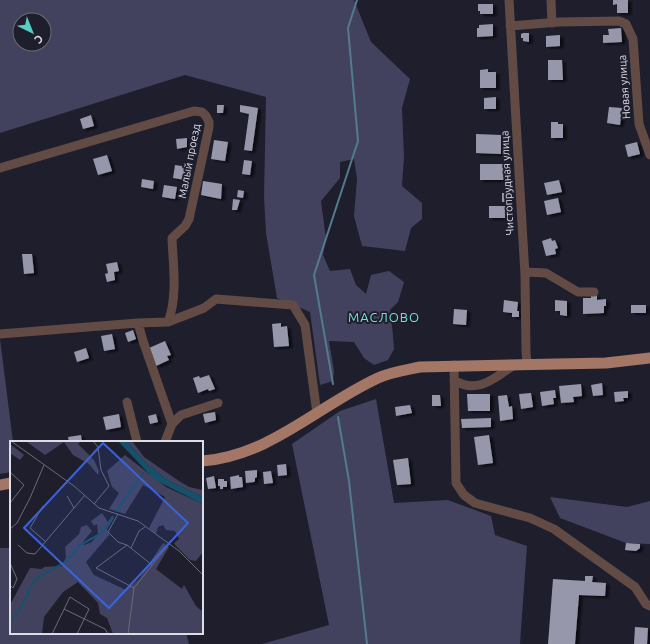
<svg xmlns="http://www.w3.org/2000/svg" width="650" height="644" font-family="Ubuntu,sans-serif">
<defs>
<filter id="shadow"><feDropShadow dx="3.5" dy="2" stdDeviation="1" flood-color="#0009"/></filter>
</defs>
<rect width="100%" height="100%" fill="#1e1e2d"/>
<path fill="#43425e" fill-rule="evenodd" d="M0,0H354L371,42L410,79L402,108L404,157L402,186L422,203V219L411,228L405,251L362,246L354,216L357,179L354,159L340,162V178L321,201L326,239L323,255L330,271L350,269L356,285L366,294L371,275L389,271L404,282L398,302L390,310L393,335L394,349L388,360L374,365L364,358L354,342L329,341L334,371L333,381L320,385L310,312L277,298L266,233L264,197L266,97L185,75L0,133ZM20,20H44V44H20Z
M0,339L13,442H11V472L0,474Z
M376,399L394,503L448,500L491,516L495,535L527,546L520,644H262L329,625L292,444L340,411Z
M550,497L627,507L650,501V544L626,543L560,518Z
M0,548H11V633H186L189,644H0Z"/>
<g fill="none" stroke-linecap="round" stroke-linejoin="round">
<path stroke="#527b90" stroke-width="2" d="M333,384L314,275L358,141L348,28L357,0
M338,417L349,481L367,644"/>
</g>
<path fill="#9797ab" filter="url(#shadow)" d="M613,0H628V13H617V4L613,5Z
M478,4H493V14H480V11H478Z
M493,24V36L477,37V28H479V25Z
M621,28L622,42L603,43V35H609L608,29Z
M523,33H529V42L523,41V38H521V34Z
M560,35V46L546,47V36Z
M548,60H562L563,80H548Z
M488,69V72H496V88H480V70Z
M496,97V109H484V98Z
M217,105H224L223,113H217Z
M240,105L258,108L252,151L244,150L249,114L240,112Z
M609,107L622,108L620,125L607,123Z
M91,115L94,126L83,129L80,119Z
M551,122H558V124H563V138H551Z
M476,134L501,135V154L476,153Z
M187,138V147L177,149L176,139Z
M214,140L228,142L225,161L211,159Z
M637,142L640,154L628,157L625,145Z
M107,155L112,171L98,175L93,159Z
M244,160L252,161L250,175L242,174Z
M480,164H504L505,180H480Z
M175,165L188,167L185,180L173,178Z
M142,179L154,181L153,189L141,187Z
M559,180L562,192L547,195L544,183Z
M203,181L222,184L221,199L201,195Z
M164,185L177,187L175,199L162,197Z
M238,190L244,191L243,198L237,197Z
M502,193H509L510,202H502Z
M558,198L561,212L547,215L544,201Z
M233,199L240,200L237,210H232Z
M489,206H508V218H489Z
M551,238L552,241L555,240L558,248L555,249L556,254L546,256L542,241Z
M22,254H32L34,273L24,274Z
M117,262L119,271L114,272L115,280L107,282L105,274L108,273L106,264Z
M597,295V300L606,299V306H604V313L583,314V298H591V296Z
M504,300L518,302L517,311H519V317H512V313L503,312Z
M555,300L567,301V316L560,315V311H555Z
M631,305H646V313H631Z
M454,309L467,310L466,325L453,324Z
M281,323V327L287,326L289,346L274,347L272,324Z
M133,330L136,339L128,342L125,333Z
M112,334L115,349L104,351L101,336Z
M165,341L171,355L167,356L169,360L156,366L149,348Z
M86,348L89,358L77,362L74,352Z
M209,375L215,389L209,391L208,389L198,393L193,378L199,376L200,378Z
M602,383L603,395L593,396L591,385Z
M581,384L582,396L573,397L574,402L561,403L559,386Z
M555,390L556,398H553L554,404L542,406L540,392Z
M628,391V398H623L624,401L615,402L614,392Z
M531,393L533,407L521,409L519,394Z
M467,394H490V411H468Z
M432,395H440L441,406H432Z
M507,395L509,407L512,406L513,419L500,421L498,396Z
M410,405L412,413L396,416L395,407Z
M215,412L216,420L205,423L203,414Z
M119,414L121,427L106,430L103,417Z
M156,414L158,422L150,424L148,416Z
M491,418V427L462,428L461,419Z
M81,435L82,442H69L68,437Z
M489,435L493,463L478,465L474,437Z
M408,458L411,484L397,485L393,460Z
M286,464L287,475L278,476L277,465Z
M257,470V477L255,478V481L254,482L246,483L245,471Z
M271,471L273,483L264,484L263,472Z
M239,475V477H242L243,487L231,489L230,477Z
M214,476L216,488L208,489L206,478Z
M218,479H224V481H227V487H223V489H220V486H218Z
M626,543L640,544V548L636,551L625,550Z
M585,576H593L592,582L606,583L605,596L579,595L575,644H548L553,579L585,581Z
M635,627L648,628L647,644H634Z"/>
<g fill="none" stroke-linecap="round" stroke-linejoin="round">
<path stroke="#624b44" stroke-width="9" d="M509,0L525,275L526,351L527,365
M551,0L552,23
M510,26L559,22L619,21L626,24L633,39L639,124L650,155
M0,168L194,111L202,112L206,116L209,122V127L189,219L185,226L172,238C173,265 178,296 168,322
M525,272L546,273L578,292H594
M138,323L143,341L172,424L165,442
M0,334L138,323L168,322L204,308L216,299L293,305L305,325L317,414
M454,365L456,483L464,495L475,503L530,518L554,529L635,587L646,604L650,606
M454,380C477,395 495,378 514,365
M127,402L137,442
M172,424L181,415L218,403"/>
<path stroke="#a37666" stroke-width="11" d="M202,461C270,456 319,405 378,378C391,372 406,370 420,367L606,363L650,358
M0,485L11,483"/>
</g>
<g text-anchor="middle" dominant-baseline="central" stroke-width="4" stroke-linejoin="round" paint-order="stroke">
<g font-size="11" fill="#dddde8" stroke="#1e1e2d">
<text transform="translate(624 87) rotate(-94)">Новая улица</text>
<text transform="translate(189 161) rotate(-79)">Малый проезд</text>
<text transform="translate(507 183) rotate(-93)">Чистопрудная улица</text>
</g>
<g font-size="13" letter-spacing="1" fill="#78e1d5" stroke="#1e1e2d">
<text x="384" y="317">МАСЛОВО</text>
</g>
</g>
<g transform="translate(10 441)">
<rect width="193" height="193" fill="#1e1e2d"/>
<path d="M71,0L68,3L84,19L89,30L88,34L79,23L63,14L54,1L35,14L17,1ZM116,0H122L134,16L169,40L179,46L193,49V56L159,40L138,24ZM0,3L14,14L10,19L0,12ZM115,14L156,46L193,63V111L186,120L180,119L166,105L164,102L169,98L165,90L156,89L153,84L148,86L146,93L139,87L155,56L133,44L115,73L99,68L109,52L102,46L97,30ZM92,72L98,81L102,76L104,77L97,88L99,94L76,121L84,134L116,149L129,138L153,102L159,106L146,128L172,148L174,144L186,165L193,171V193H103L97,177L90,173L88,162L68,141L53,151L34,176L32,193H0V164L20,127L32,128L34,126L52,125L56,116L55,106L69,93L71,86L77,84L82,90L72,102L74,104L82,101L88,93L87,83L84,85L81,80Z" fill="#43425e"/>
<path d="M108,0H116L138,24L159,40L193,56V63L145,39Z" fill="#16516b"/>
<path fill="none" stroke="#16516b" stroke-width="2" d="M106,70L135,30M0,181L12,165L25,138L57,120L70,104L92,92L103,75"/>
<path fill="none" stroke="#6a6a78" stroke-width="1" d="M1,0L64,45L89,67L128,80L169,110L193,134M83,0L88,6L91,29L99,45L84,63M0,31L14,44L0,62M57,55L64,67M33,65L20,87L36,101M108,73L98,91L108,101L117,104L142,124M0,88L7,82L20,57L34,24M8,104L17,112L25,113L75,54M117,104L86,127L124,147M121,107L129,90L135,86M0,122L7,138L3,147L0,144M54,168L95,188L98,193M42,193L60,156L79,168L67,193M118,193L124,147L159,103"/>
<path fill="#3a63da" fill-opacity="0.15" stroke="#3a63da" stroke-width="2" d="M93,2L178,82L99,167L14,87Z"/>
<rect width="193" height="193" fill="none" stroke="#dddde8" stroke-width="2"/>
</g>
<g transform="translate(32 32) rotate(137)"><circle r="19" fill="#1e1e2d" stroke="#6a6a78"/>
<path d="M0-3L7 15L0 10L-7 15Z" fill="#57cec1"/>
<text y="-6" font-size="11" font-weight="bold" text-anchor="middle" fill="#dddde8">С</text>
</g>
</svg>
